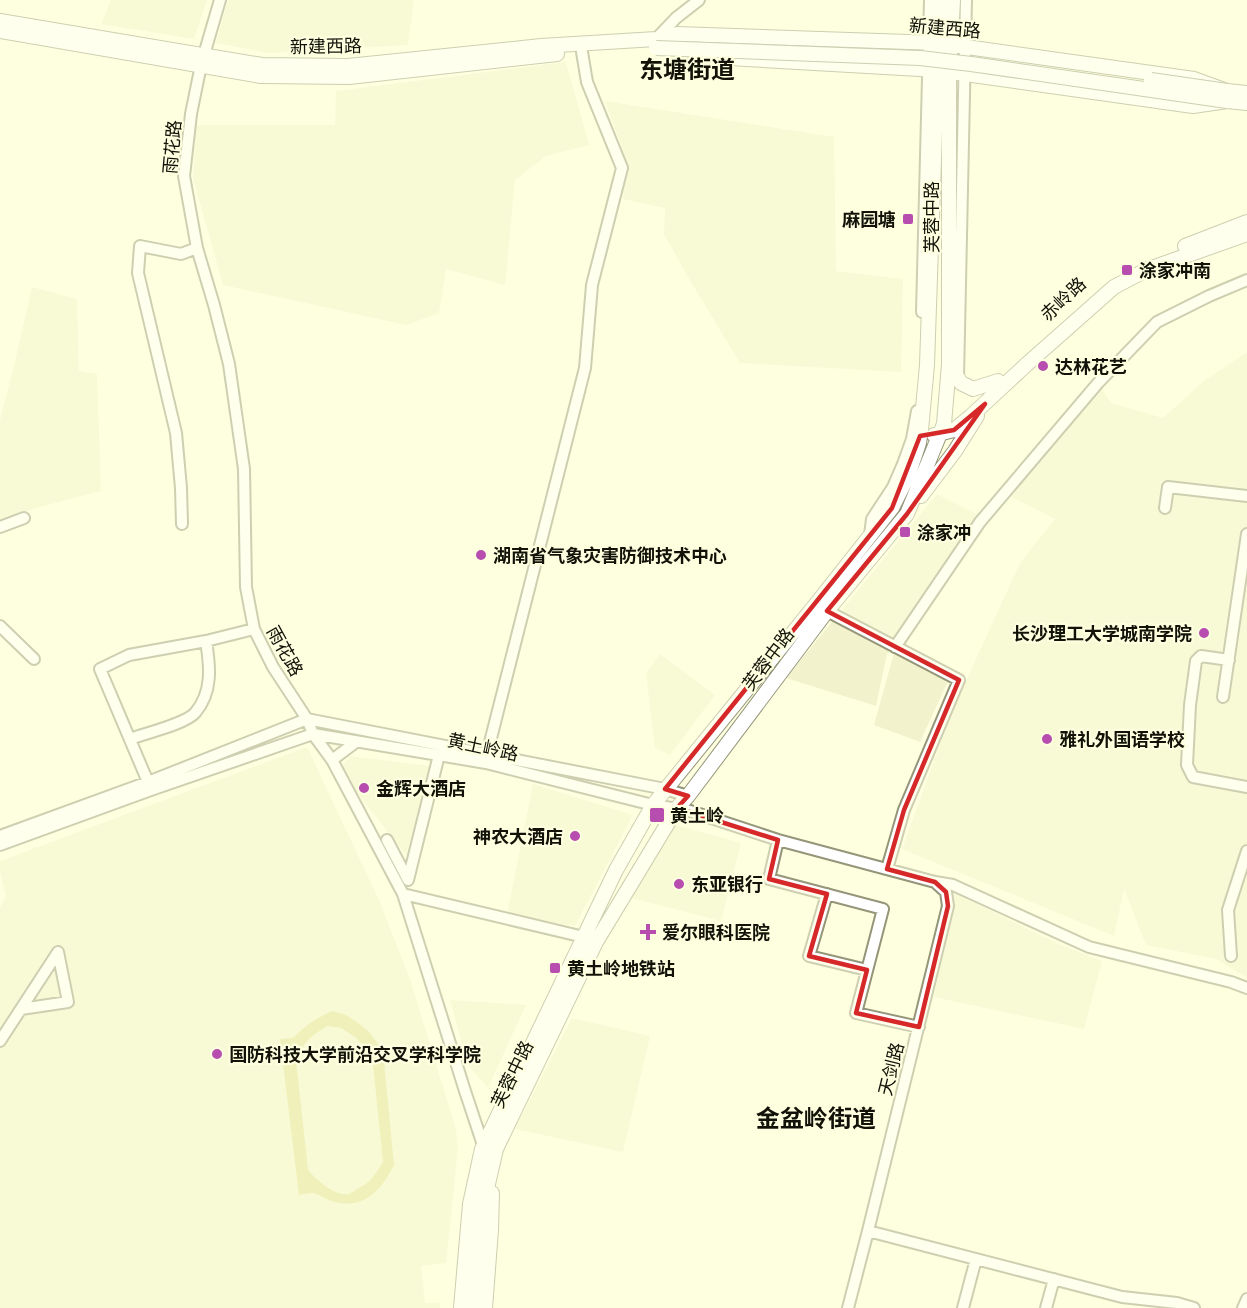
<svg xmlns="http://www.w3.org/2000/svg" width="1247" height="1308" font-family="'PT Sans Narrow','Noto Sans SC',sans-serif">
<rect width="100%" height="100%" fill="#fdffdf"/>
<path fill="#f2f3cd" d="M111,0H207L194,39L101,24Z
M228,0H414L408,45L269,53L216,43Z
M566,62L589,145L546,156L515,180L505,285L446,269L439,313L406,325L223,285L193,178L196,125H335L336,91Z
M605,101L834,137L836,271L903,279L901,372L740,363L688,277L664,234L665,208L623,199L626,159Z
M32,287L77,299L79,371L97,374L101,491L51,504L0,519V420L14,366Z
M1247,352V978L1216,959L1146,945L1124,889L1114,936L902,849L953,709L1020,563L1055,519L1003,493L1098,383L1111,403L1163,418L1204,381Z
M937,494L979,515L887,654L876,706L786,678Z
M894,653L949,679L920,742L874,725Z
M660,654L715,695L670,755L655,748L646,673Z
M307,747L379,900L410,979L456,1129L458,1149L446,1263L421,1266L425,1303H441L440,1308H0V907L6,897L0,871V861Z
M350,756L430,766L406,855L339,770Z
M533,784L633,815L575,926L507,915Z
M676,825L741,843L721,921L631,898Z
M954,893L1061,945L1102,961L1084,1029L934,997Z
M450,1000L526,1005L488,1088L468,1065Z
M572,1018L650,1036L623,1152L515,1129Z"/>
<path fill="#dfe08e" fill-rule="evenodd" d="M332,1011L346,1015L361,1025L370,1033L383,1051L394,1165C381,1191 363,1211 331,1201C325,1199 319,1194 313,1193C309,1193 303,1194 299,1195L280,1039L293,1038C305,1026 316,1018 332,1011ZM328,1026L341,1028L355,1037L372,1054L383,1162C376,1174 370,1183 357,1189C354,1191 352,1193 348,1194C334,1196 317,1180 308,1170L296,1060C304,1042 310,1036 328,1026Z"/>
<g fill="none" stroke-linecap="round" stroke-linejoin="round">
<g stroke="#949579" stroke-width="14">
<path id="minor" d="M220,0L201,65L191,114L184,176L197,248L214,305L229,364L244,469L246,587L254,629L273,667L307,719L313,734L332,760L403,894L465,1091L483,1145
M656,39L676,18L699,0
M922,312L930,0
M958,378L966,0
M1165,508L1168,487L1247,496
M182,524L181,488L176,433L138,273L140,246L181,254L197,248
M0,527L24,518
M870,535L872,519L893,487L903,464L912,439L917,411
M827,611L959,680L904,810L887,869
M0,626L34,659
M895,647L980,522L1098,383L1157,322L1209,296L1247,280
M1229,660L1201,656L1196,661L1190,705L1187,765L1193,777L1247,787
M1223,697L1247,534
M130,739C146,733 185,724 195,713C213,692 210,666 206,641
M332,760L356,742
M486,763L487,754L585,368L592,285L622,168L587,82L582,52
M148,782L100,669L129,655L206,641L254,629
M0,836L148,782L307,719L665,789L688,796
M387,840L408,880L439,755
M778,840L769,879L883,909L856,1013L919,1027
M0,845L151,790L313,734L486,763L653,805L690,811L778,840L935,882L946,892L948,906L868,1231L848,1308
M935,882L953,885L1089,947L1231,982L1247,988
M403,894L584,937
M827,894L809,956L867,970
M1231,956L1228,910L1247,851
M21,1009L68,1002L58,952
M0,1041L58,952
M868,1231L1122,1297L1177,1303L1194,1308
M963,1308L976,1259
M1046,1308L1054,1279
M1243,1308L1247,1299"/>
</g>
<g stroke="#949579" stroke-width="16">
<path id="major" d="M0,21L262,65L348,66L541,46L656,39L677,34L938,43L1194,79L1227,91L1247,93
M0,31L261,76L349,77L557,54
M695,56L937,70L1193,106L1227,101L1247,103
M1185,246L1247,222
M949,364L961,383L973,389L998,381
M934,435L954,430L970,417L1027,364L1114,287L1146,270L1247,234
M921,496L955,451L977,416
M461,1308L470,1204L482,1149L616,870L653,805L817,603L892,508L908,476L919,443L921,430L927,365L938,43L940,0
M474,1308L481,1215L496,1149L596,942L677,808L688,796L827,611L907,514L944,424L949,364V72L953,0
M485,1308L491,1230L492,1193"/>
</g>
<use href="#minor" stroke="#fff" stroke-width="10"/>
<use href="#major" stroke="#fff" stroke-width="14"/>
<g stroke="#949579" stroke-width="16" stroke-linecap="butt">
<path id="major-bridge" d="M656,48L920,58L971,64L1227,101
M1151,80L1227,91"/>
</g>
<use href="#major-bridge" stroke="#fff" stroke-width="14"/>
</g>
<path d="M0 0H1247V1308H0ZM985,404L907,514L827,611L959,680L904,810L887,869L935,882L946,892L948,906L919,1027L856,1013L867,970L809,956L827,894L769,879L778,840L677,808L688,796L665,789L892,508L920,436L954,430Z" fill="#fdffdf" fill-opacity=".55" fill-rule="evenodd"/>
<path fill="none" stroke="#d62828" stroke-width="4.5" stroke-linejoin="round" d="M985,404L907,514L827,611L959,680L904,810L887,869L935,882L946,892L948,906L919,1027L856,1013L867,970L809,956L827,894L769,879L778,840L677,808L688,796L665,789L892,508L920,436L954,430Z"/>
<g fill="#b64daf" stroke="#fdffdf" stroke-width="2">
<rect x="902" y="213" width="12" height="12" rx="3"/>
<rect x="1121" y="264" width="12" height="12" rx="3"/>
<circle cx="1043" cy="366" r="6"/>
<rect x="899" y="526" width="12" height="12" rx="3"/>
<circle cx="481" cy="555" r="6"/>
<circle cx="1204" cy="633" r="6"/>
<circle cx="1047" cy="739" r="6"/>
<circle cx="364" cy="788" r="6"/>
<rect x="649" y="807" width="16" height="16" rx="3"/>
<circle cx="575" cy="836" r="6"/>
<circle cx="679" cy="884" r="6"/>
<path d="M645 923h6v6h6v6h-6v6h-6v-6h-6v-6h6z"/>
<rect x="549" y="962" width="12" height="12" rx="3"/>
<circle cx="217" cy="1054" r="6"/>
</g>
<g text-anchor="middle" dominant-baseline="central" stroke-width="4.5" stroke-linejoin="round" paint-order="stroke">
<g font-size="18" fill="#121208" stroke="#fdffdf">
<text transform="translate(945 28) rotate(5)">新建西路</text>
<text transform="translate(326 46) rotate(-1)">新建西路</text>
<text transform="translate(172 147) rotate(-85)">雨花路</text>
<text transform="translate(931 217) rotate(-90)">芙蓉中路</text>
<text transform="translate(1063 299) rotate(-43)">赤岭路</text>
<text transform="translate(285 651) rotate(61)">雨花路</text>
<text transform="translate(768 659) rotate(-53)">芙蓉中路</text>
<text transform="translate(483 747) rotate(12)">黄土岭路</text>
<text transform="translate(891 1069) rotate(-76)">天剑路</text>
<text transform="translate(512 1074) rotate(-64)">芙蓉中路</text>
</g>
<g font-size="18" font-weight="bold" fill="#121208" stroke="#fdffdf" text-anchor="start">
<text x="896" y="219" text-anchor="end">麻园塘</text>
<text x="1139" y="270">涂家冲南</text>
<text x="1055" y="366">达林花艺</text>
<text x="917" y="532">涂家冲</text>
<text x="493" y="555">湖南省气象灾害防御技术中心</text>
<text x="1192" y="633" text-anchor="end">长沙理工大学城南学院</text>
<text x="1059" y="739">雅礼外国语学校</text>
<text x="376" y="788">金辉大酒店</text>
<text x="670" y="815">黄土岭</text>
<text x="563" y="836" text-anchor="end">神农大酒店</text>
<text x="691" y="884">东亚银行</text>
<text x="662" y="932">爱尔眼科医院</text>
<text x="567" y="968">黄土岭地铁站</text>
<text x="229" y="1054">国防科技大学前沿交叉学科学院</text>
</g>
<g font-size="24" font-weight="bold" fill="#121208" stroke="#fdffdf">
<text x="687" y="69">东塘街道</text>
<text x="816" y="1118">金盆岭街道</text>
</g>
</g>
</svg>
